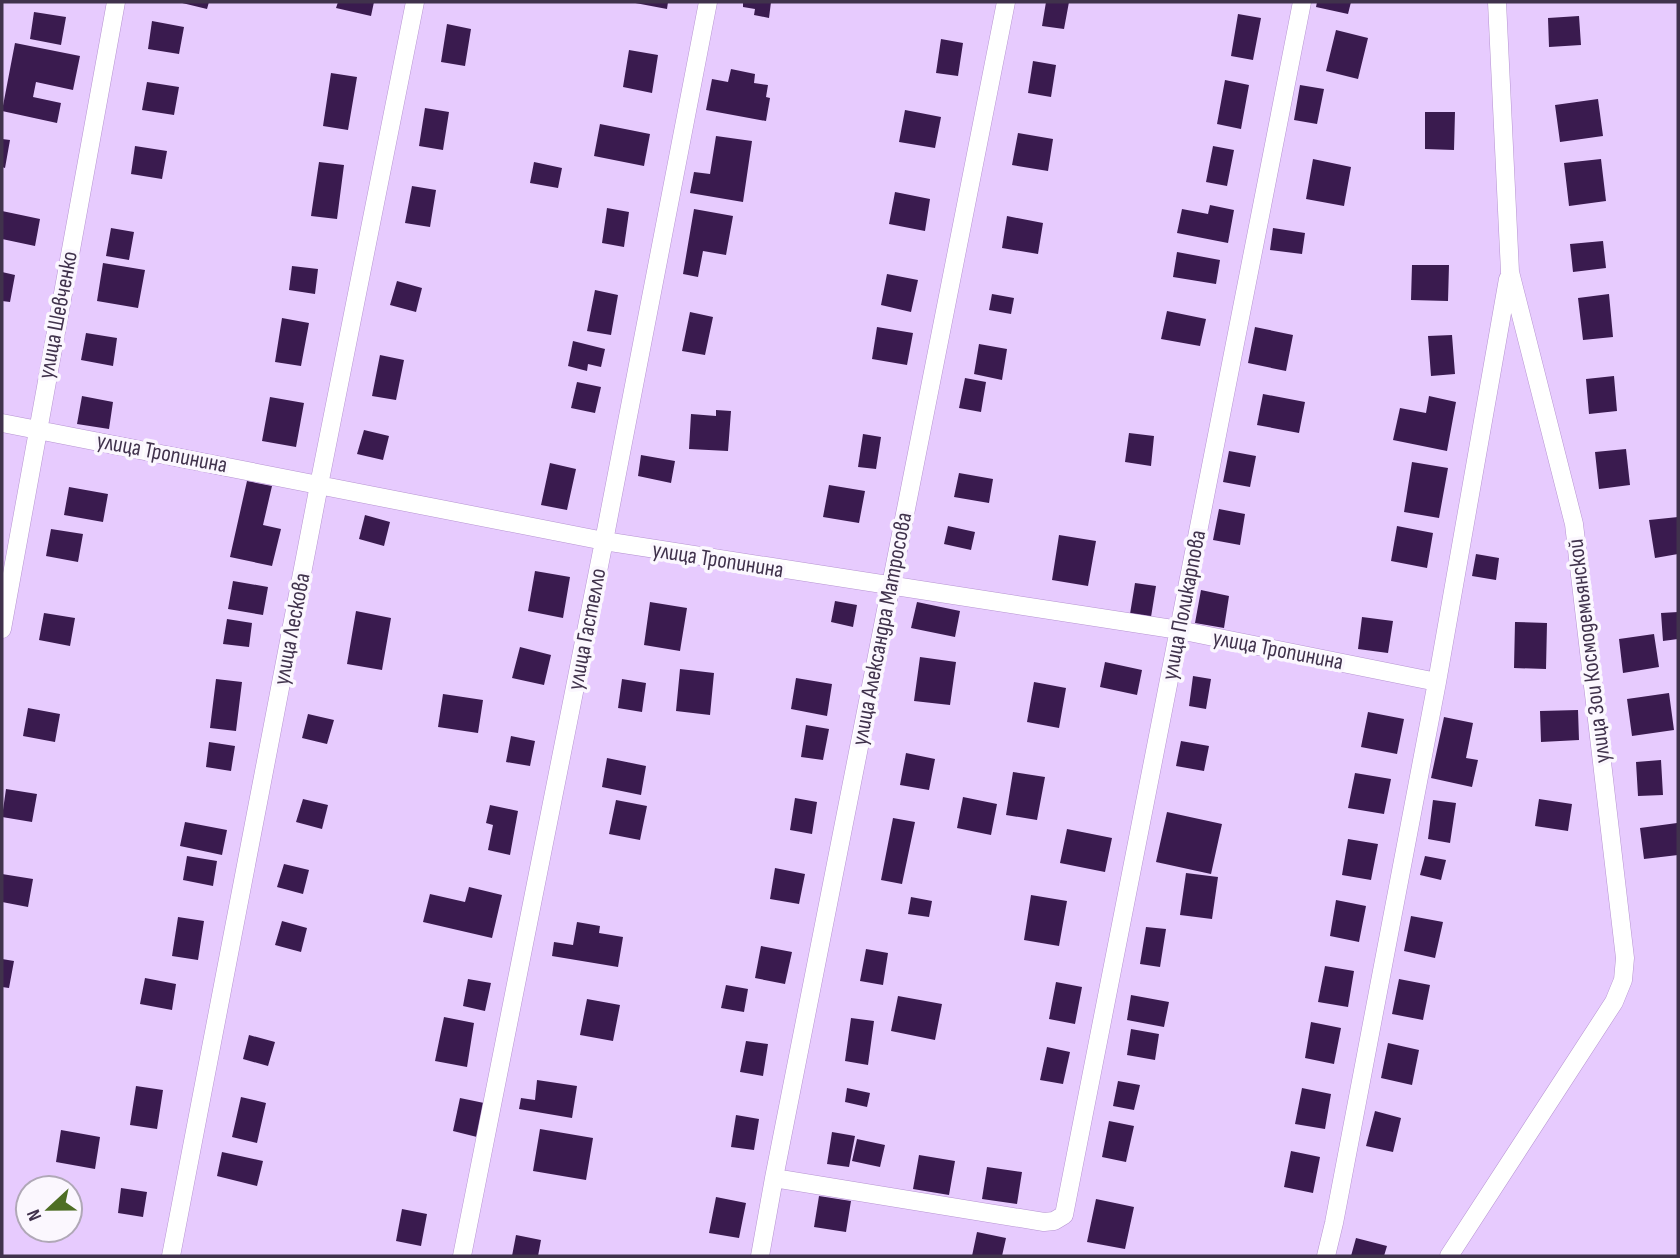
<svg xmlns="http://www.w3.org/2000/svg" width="1680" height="1258" font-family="'Sofia Sans Condensed',sans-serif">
<rect width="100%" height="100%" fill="#e7cbfe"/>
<path fill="#3a1b4f" d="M178,2H209L207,9Z
M338,2H374L371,16L336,8Z
M630,2H668L667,9Z
M743,2H771L769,18L754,15L755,9L743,7Z
M1046,2H1069L1064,29L1042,26Z
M1317,2H1351L1348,14L1316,7Z
M34,12L66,17L61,45L30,39Z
M1238,14L1261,18L1253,60L1231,56Z
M1579,16L1581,45L1549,47L1548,18Z
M152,21L184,27L179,54L148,49Z
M447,24L471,29L465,66L441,62Z
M1336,30L1368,38L1358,79L1326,71Z
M941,39L963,43L958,76L936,73Z
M15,43L80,56L73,90L36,82L33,97L61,103L57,123L2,111Z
M629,50L658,55L652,93L623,87Z
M1033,61L1056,65L1051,97L1028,93Z
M731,69L755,74L754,83L768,85L766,97L770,98L766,121L706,110L712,79L728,82Z
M331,73L357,77L348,130L323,126Z
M1225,80L1249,85L1241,129L1217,124Z
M147,82L179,87L174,115L142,110Z
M1300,85L1324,89L1317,124L1294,120Z
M1598,99L1603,136L1560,142L1555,105Z
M425,108L449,112L443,150L419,146Z
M905,110L941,117L935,148L899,142Z
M1425,112H1455L1454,150L1425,149Z
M600,124L650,134L644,166L594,156Z
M1018,133L1053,139L1048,171L1012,165Z
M716,136L752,141L743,202L690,193L694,172L710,174Z
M2,139L10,140L5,168L2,167Z
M135,146L167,151L162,179L131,174Z
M1213,146L1234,150L1227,186L1206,182Z
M1313,159L1351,167L1344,206L1306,199Z
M1601,159L1606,201L1569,206L1564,163Z
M319,162L344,165L337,219L311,216Z
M534,162L562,168L558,188L530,183Z
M412,186L436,190L430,227L405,223Z
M895,192L930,199L925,231L889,224Z
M1210,205L1234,210L1228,243L1177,233L1182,209L1208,214Z
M607,208L629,212L624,247L602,243Z
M694,209L733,216L726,255L703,251L698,277L683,274Z
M2,211L40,219L35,246L2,239Z
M1007,216L1043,223L1038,254L1002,248Z
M111,228L134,232L129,260L106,256Z
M1273,228L1305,233L1302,254L1270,250Z
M1603,241L1606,268L1573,272L1570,244Z
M1177,252L1220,260L1216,284L1173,277Z
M103,263L145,270L138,308L97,301Z
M1412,265H1449L1448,301L1411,300Z
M292,266L318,269L315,294L289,290Z
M2,272L15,275L10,302L2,301Z
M887,274L918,280L911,312L881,305Z
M397,281L422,288L416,312L390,305Z
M595,290L618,295L611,335L587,331Z
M992,294L1014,298L1011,314L989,310Z
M1609,294L1613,337L1583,340L1578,298Z
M1167,311L1206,319L1200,346L1161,339Z
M690,312L713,317L705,355L682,351Z
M282,318L309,323L301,366L275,362Z
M877,327L913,333L907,365L872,359Z
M1255,327L1293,335L1286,371L1248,363Z
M86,333L117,338L113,366L81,360Z
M1452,335L1455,374L1431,376L1428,336Z
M573,341L605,349L601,367L588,364L587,371L568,366Z
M979,344L1007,349L1002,380L974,374Z
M380,355L404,360L396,400L372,396Z
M1614,376L1617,411L1589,414L1586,379Z
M965,378L986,382L981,412L959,408Z
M577,382L601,387L595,413L571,408Z
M1263,394L1305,402L1299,433L1257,425Z
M82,396L113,402L109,429L77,424Z
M1429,396L1456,402L1447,451L1393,440L1400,408L1426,413Z
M270,397L304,403L296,447L262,441Z
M716,410L731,411L728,451L689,449L691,414L716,416Z
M364,430L389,436L383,460L357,454Z
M1129,433L1154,436L1151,466L1125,462Z
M863,434L881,437L876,469L858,467Z
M1626,449L1630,485L1599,489L1595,452Z
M1229,451L1256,456L1250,487L1223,482Z
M641,455L675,461L671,483L638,476Z
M1412,462L1448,468L1439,518L1404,512Z
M550,463L576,469L567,510L541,505Z
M959,473L993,479L989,503L954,497Z
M247,481L272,486L263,525L281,529L272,566L230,557Z
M829,485L865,491L859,523L823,517Z
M69,487L108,494L103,522L64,515Z
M1219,509L1245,514L1240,545L1213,540Z
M365,515L390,522L384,546L359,539Z
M1678,517V554L1655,558L1649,520Z
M948,526L975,532L971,550L944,544Z
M1397,526L1433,533L1427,568L1391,561Z
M51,529L83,534L78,562L46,556Z
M1059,535L1096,541L1088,586L1052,580Z
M1476,554L1499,558L1496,580L1472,576Z
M535,571L570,577L563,618L528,611Z
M233,581L268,587L263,615L228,609Z
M1135,583L1156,586L1151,617L1130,614Z
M1201,590L1229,596L1224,628L1195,623Z
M835,601L857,605L853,627L831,622Z
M650,602L687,608L680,651L644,645Z
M917,602L960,611L955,637L911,628Z
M356,611L391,618L382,670L347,664Z
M1678,612V639L1663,641L1661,613Z
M44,613L75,618L70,646L39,640Z
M1362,617L1393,621L1388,653L1358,649Z
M227,619L252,623L249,647L223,644Z
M1515,622L1547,623L1546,669L1514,668Z
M1654,634L1659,667L1623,673L1619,639Z
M520,647L551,655L544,685L512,678Z
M920,657L956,662L950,705L914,701Z
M1105,662L1142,670L1137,695L1100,687Z
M680,669L714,673L710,715L676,711Z
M1193,676L1211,679L1206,709L1189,706Z
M796,678L832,684L827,716L791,709Z
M216,679L242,682L236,731L210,728Z
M622,679L646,683L642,712L618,708Z
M1034,682L1066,688L1059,728L1027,722Z
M1669,693L1674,730L1632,736L1627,699Z
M443,694L483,700L478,733L438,727Z
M28,708L60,714L55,742L23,736Z
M1578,710L1579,740L1541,742L1540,711Z
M1368,712L1404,719L1397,754L1361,747Z
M308,714L334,720L327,744L302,738Z
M1444,717L1473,723L1466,758L1478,760L1472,787L1431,778Z
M806,725L829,729L823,760L801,757Z
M511,736L535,741L530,766L506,762Z
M1181,741L1209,746L1204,771L1176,766Z
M209,742L235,746L231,771L206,767Z
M906,753L935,759L929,790L900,785Z
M607,758L646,766L641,795L602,787Z
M1661,760L1663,795L1638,796L1636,762Z
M1013,772L1045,777L1037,820L1006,815Z
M1355,773L1391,779L1384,814L1348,808Z
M6,789L37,794L32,822L2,817Z
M963,797L997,804L991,835L957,828Z
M795,798L817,802L812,834L790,830Z
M303,799L328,805L322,829L296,822Z
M1539,799L1572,804L1568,831L1535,826Z
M616,800L647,806L640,840L609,834Z
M1433,800L1456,803L1450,843L1428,839Z
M490,805L518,811L510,855L488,850L493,825L486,823Z
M1167,812L1222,824L1211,874L1156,862Z
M893,818L915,822L902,884L881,880Z
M185,822L227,830L222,855L180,846Z
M1677,823L1678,855L1644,859L1640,828Z
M1067,829L1112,838L1105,872L1060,863Z
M1348,839L1378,844L1371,880L1342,875Z
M187,856L217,861L213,886L183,880Z
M1425,856L1446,860L1441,880L1420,875Z
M284,864L309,870L303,894L277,887Z
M775,868L805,874L799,904L770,899Z
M1186,873L1218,877L1212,919L1180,915Z
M2,874L33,879L28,907L2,902Z
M469,887L502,895L492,938L423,922L430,894L465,902Z
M1031,895L1067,901L1059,946L1024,940Z
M911,897L932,901L929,917L908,914Z
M1336,900L1366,906L1359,942L1330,936Z
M1411,916L1443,922L1435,958L1404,951Z
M178,917L204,921L198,960L172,956Z
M282,921L307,928L301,952L275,945Z
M577,922L600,926L599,933L623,937L618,967L552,956L554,942L573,945Z
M1146,927L1166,929L1160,967L1140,964Z
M761,946L792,952L785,984L755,978Z
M866,949L888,953L883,985L860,981Z
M2,959L14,961L9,988L2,987Z
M1325,966L1354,971L1348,1007L1318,1002Z
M145,978L176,984L172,1010L140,1004Z
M468,979L491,983L485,1011L463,1006Z
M1399,979L1430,985L1423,1020L1392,1014Z
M1056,982L1082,987L1075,1024L1049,1019Z
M726,985L748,989L744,1012L721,1008Z
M1131,995L1169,1002L1164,1027L1127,1020Z
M898,996L942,1004L935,1040L891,1031Z
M587,999L620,1005L613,1041L580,1035Z
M444,1017L474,1023L467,1067L435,1061Z
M851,1018L874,1021L868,1065L845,1061Z
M1311,1022L1341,1028L1334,1064L1305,1058Z
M1131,1029L1159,1034L1155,1060L1127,1055Z
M249,1035L275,1042L268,1066L243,1059Z
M746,1041L768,1044L763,1076L740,1072Z
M1388,1043L1419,1050L1412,1085L1381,1078Z
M1047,1047L1070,1052L1063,1084L1040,1080Z
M537,1080L577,1086L572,1118L519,1109L521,1098L535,1100Z
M1118,1081L1140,1085L1134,1110L1113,1106Z
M136,1086L163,1090L157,1129L130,1125Z
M847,1088L870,1093L867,1107L845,1102Z
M1302,1088L1331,1094L1325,1129L1295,1124Z
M241,1097L266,1103L257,1143L232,1137Z
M460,1098L484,1103L477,1137L453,1131Z
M1375,1111L1401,1118L1393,1152L1366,1146Z
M736,1115L759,1119L754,1150L731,1147Z
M1109,1121L1134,1126L1126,1162L1102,1157Z
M540,1129L593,1138L586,1180L533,1171Z
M61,1130L100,1137L95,1169L56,1162Z
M832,1132L855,1136L849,1167L827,1164Z
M857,1139L885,1145L880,1167L852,1161Z
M1291,1151L1320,1157L1313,1193L1284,1187Z
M222,1152L263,1161L257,1186L217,1176Z
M919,1155L955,1161L949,1195L913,1189Z
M987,1167L1022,1172L1017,1204L982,1199Z
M121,1188L147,1192L143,1217L118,1213Z
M819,1196L851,1201L846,1232L814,1227Z
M716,1197L746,1203L739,1238L709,1233Z
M1096,1199L1134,1207L1125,1249L1087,1242Z
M402,1209L427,1214L421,1246L396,1241Z
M977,1232L1006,1238L1002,1256H972Z
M516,1235L541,1240L538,1256H512Z
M1356,1238L1387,1246L1384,1256H1351Z"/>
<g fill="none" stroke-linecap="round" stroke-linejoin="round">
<g stroke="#b694d1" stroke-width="19">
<path id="minor" d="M2,423L604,541L1179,630L1437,682
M2,629L116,2
M774,1178L1044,1222L1054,1221L1064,1215L1302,2
M171,1256L319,485L415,2
M462,1256L604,541L708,2
M760,1256L774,1178L1006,2
M1326,1256L1334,1223L1437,682L1508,279
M1449,1256L1614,1002L1623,980L1625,958L1574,524L1510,272L1497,2"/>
</g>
<use href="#minor" stroke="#fff" stroke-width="18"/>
</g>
<g text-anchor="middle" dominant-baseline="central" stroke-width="7" stroke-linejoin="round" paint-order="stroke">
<g font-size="23" fill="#40324c" stroke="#fbf7fe">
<text transform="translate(58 315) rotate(-79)">улица Шевченко</text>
<text transform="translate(162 453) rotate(11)">улица Тропинина</text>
<text transform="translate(718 560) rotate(9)">улица Тропинина</text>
<text transform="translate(1184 605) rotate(-79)">улица Поликарпова</text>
<text transform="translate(292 629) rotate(-79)">улица Лескова</text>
<text transform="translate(587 629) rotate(-79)">улица Гастелло</text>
<text transform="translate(882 629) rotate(-79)">улица Александра Матросова</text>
<text transform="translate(1278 650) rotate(11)">улица Тропинина</text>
<text transform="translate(1589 651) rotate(-97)">улица Зои Космодемьянской</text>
</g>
</g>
<rect width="1680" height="1258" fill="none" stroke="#40324c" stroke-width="7"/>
<g transform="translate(49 1209) rotate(248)"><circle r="33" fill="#fbf7fe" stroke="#b0a8b7" stroke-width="2"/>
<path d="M0-5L12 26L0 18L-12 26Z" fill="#4e6e24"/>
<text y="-10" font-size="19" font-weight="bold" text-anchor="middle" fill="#40324c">N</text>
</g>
</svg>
